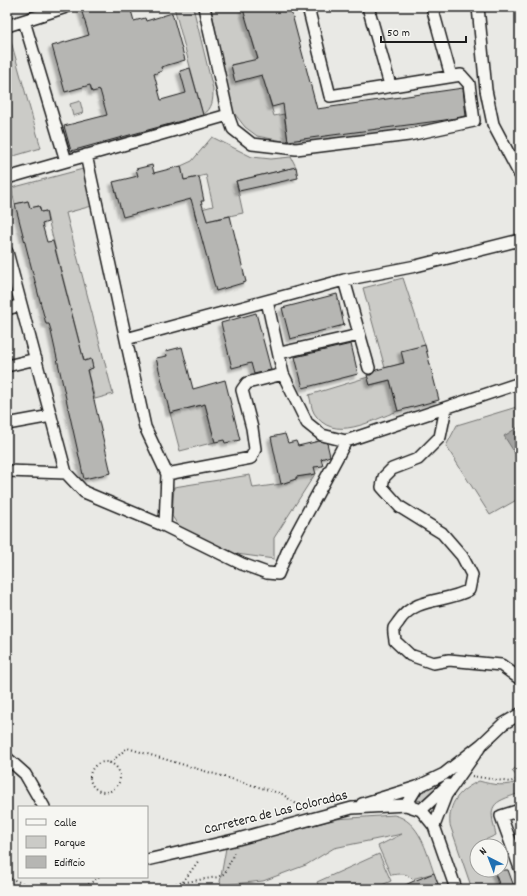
<svg xmlns="http://www.w3.org/2000/svg" width="527" height="896" font-family="Dekko,sans-serif">
<defs>
<filter id="shadow"><feDropShadow dx="-3.5" dy="3.5" stdDeviation="1" flood-color="#0004"/></filter>
</defs>
<rect width="100%" height="100%" fill="#e9e9e5"/>
<filter id="ink" filterUnits="userSpaceOnUse"><feTurbulence type="fractalNoise" baseFrequency=".025" numOctaves="2"/><feDisplacementMap in="SourceGraphic" scale="8" xChannelSelector="R" yChannelSelector="G"/><feConvolveMatrix kernelMatrix="1 2 1 2 8 2 1 2 1" color-interpolation-filters="sRGB"/></filter>
<g filter="url(#ink)">
<path fill="#cbcbc7" stroke="#747472" fill-rule="evenodd" d="M174,7H193L213,89C213,100 213,108 203,115Z
M211,7H243L274,116L284,114L288,142L257,136L245,127L231,109ZM244,62L247,78L235,81L231,65Z
M10,38L41,148L7,158V39Z
M80,101L83,113L73,116L70,104Z
M212,137L252,157L271,159L291,157L296,167L236,181L243,213L197,223L194,211L213,206L206,175L184,180L181,166L192,161Z
M83,169L92,206L66,213L113,394L95,399L87,370L93,368L91,360L84,361L46,211L41,212L39,206L30,208L28,201L15,204L11,188Z
M403,278L425,345L404,363L385,368L363,288Z
M368,377L370,385L390,380L398,411C372,420 333,444 314,413C311,408 311,400 309,395Z
M205,404L215,442L180,451L170,413Z
M520,406V498L490,515L446,446L457,425Z
M315,474L274,538V559L229,553L181,530L172,516L174,487L250,475L253,488L281,484L296,479V477Z
M520,763V780L512,771Z
M450,776L452,779L423,801L415,800L420,792Z
M479,781C493,785 506,787 520,781V793C491,803 488,804 496,835L485,840L487,844L485,846H477V870H494L499,889H472L450,825C448,802 460,790 479,781Z
M394,815C420,821 426,851 434,873L412,879C406,872 400,874 391,875L378,846L402,834L334,848L306,865L263,881L223,885L220,882L226,848L336,819Z
M379,854L391,881L373,889H320L317,882Z"/>
<path fill="#a3a3a1" stroke="#6d6d6c" d="M520,426V461L504,436Z"/>
<path fill="#b6b6b3" stroke="#1c1c1c" filter="url(#shadow)" d="M86,7H130L134,21L145,18L146,21L172,13L185,60L161,67L162,71L154,74L161,100L186,93L180,71L190,68L203,115L71,151L64,126L107,115L100,90L92,92L90,85L65,92L52,46L89,35L81,9Z
M252,7H290L317,109L463,88L466,116L445,120L288,141L283,104L272,107L262,75L235,82L231,65L258,59L243,9Z
M152,165L154,173L181,166L184,180L199,177L204,201H201L207,221L230,216L246,282L216,291L191,199L123,217L113,182L138,176L136,169Z
M296,167L298,178L239,191L236,181Z
M28,201L30,208L39,206L41,212L46,211L48,222L42,224L47,242L53,241L84,361L91,359L93,368L87,370L111,473L84,479L50,327L49,324H46L15,204Z
M337,294L344,325L290,339L282,308Z
M256,313L271,370L254,374L251,363L232,368L221,323Z
M351,344L358,374L303,388L295,357Z
M425,345L439,400L398,411L390,380L370,385L367,375H371L376,370L404,363L401,351Z
M182,347L193,389L225,380L240,440L225,443L224,440L215,442L205,404L170,413L156,358L167,356L166,351Z
M285,434L288,443L296,441L298,446L319,441L327,443L330,456L321,459L323,466L314,467L316,474L296,477V479L281,484L271,437Z
M494,870H508L515,889H501Z
M434,873L440,889H397L414,881Z"/>
<g fill="none" stroke-linecap="round" stroke-linejoin="round">
<g stroke="#1c1c1c" stroke-width="14">
<path id="minor" d="M204,7L228,115L233,129L252,144L296,149L409,135L474,121L469,84L461,75L330,96L308,7
M368,7L390,85
M432,7L451,76
M478,7L486,90L493,124L520,175
M24,21L66,161
M7,26L66,7
M86,155L145,427L167,474L165,526
M7,178L228,115
M7,252L66,473L84,492L165,526L242,564L267,573L278,574L290,545L346,441
M344,280L369,368
M267,301L283,374L307,423L322,435L346,441L520,383
M7,309L21,305
M126,339L344,280L416,266L520,240
M280,353L359,335
M7,366L36,359
M446,408L440,437L418,459L392,469L384,477L382,487L400,507L442,533L462,556L472,575L469,590C446,603 416,596 399,621C398,623 395,626 394,628C393,632 395,638 395,641L410,655L433,663L449,660L501,665L520,679
M7,424L51,416
M7,471L66,473
M167,474L251,458L255,449L252,428L242,390L247,383L283,374
M482,744L503,724L520,714
M7,758L25,774L44,807
M362,804L417,787
M406,805L417,787L444,774L482,744L446,795L434,826
M421,810L448,785
M520,810L501,816L520,868
M147,860L238,839L352,808L406,805L421,810L434,826L456,889"/>
</g>
<path stroke="#1c1c1c" stroke-width="2" stroke-dasharray="1 3" stroke-linecap="butt" d="M90 777a15 15 0 1 1 30 0a15 15 0 1 1-30 0Z
M110,763L127,748L282,794L305,810
M472,776L510,782L520,778
M7,877L37,889
M183,882L199,860
M82,889L99,877
M161,889L173,884L218,877L225,873L235,851"/>
<use href="#minor" stroke="#f6f6f2" stroke-width="11"/>
</g>
</g>
<g text-anchor="middle" dominant-baseline="central" stroke-width="3" stroke-linejoin="round" paint-order="stroke">
<g font-size="14" fill="#1c1c1c" stroke="#f6f6f2">
<text transform="translate(276 813) rotate(-14)">Carretera de Las Coloradas</text>
</g>
</g>
<rect width="527" height="896" fill="none" stroke="#f6f6f2" stroke-width="24"/>
<rect x="12" y="12" width="503" height="872" fill="none" stroke="#1c1c1c" stroke-width="1.5" filter="url(#ink)"/>
<rect x="18" y="806" width="130" height="72" fill="#f6f6f2" stroke="#9f9f9c"/>
<rect x="26" y="819" width="20" height="6" fill="#f6f6f2" stroke="#9f9f9c"/>
<text x="54" y="826" font-size="12" fill="#1c1c1c">Calle</text>
<rect x="26" y="836" width="20" height="12" fill="#cbcbc7" stroke="#9f9f9c"/>
<text x="54" y="846" font-size="12" fill="#1c1c1c">Parque</text>
<rect x="26" y="856" width="20" height="12" fill="#b6b6b3" stroke="#9f9f9c"/>
<text x="54" y="866" font-size="12" fill="#1c1c1c">Edificio</text>
<g transform="translate(489 858) rotate(318)"><circle r="19" fill="#f6f6f2" stroke="#9f9f9c"/>
<path d="M0-3L7 15L0 10L-7 15Z" fill="#1f6fb2"/>
<text y="-6" font-size="11" font-weight="bold" text-anchor="middle" fill="#1c1c1c">N</text>
</g>
<path d="M381 36v6h85v-6" fill="none" stroke="#1c1c1c" stroke-width="2"/>
<text x="387" y="36" font-size="12" fill="#1c1c1c" stroke="#f6f6f2" stroke-width="3" paint-order="stroke">50 m</text>
</svg>
